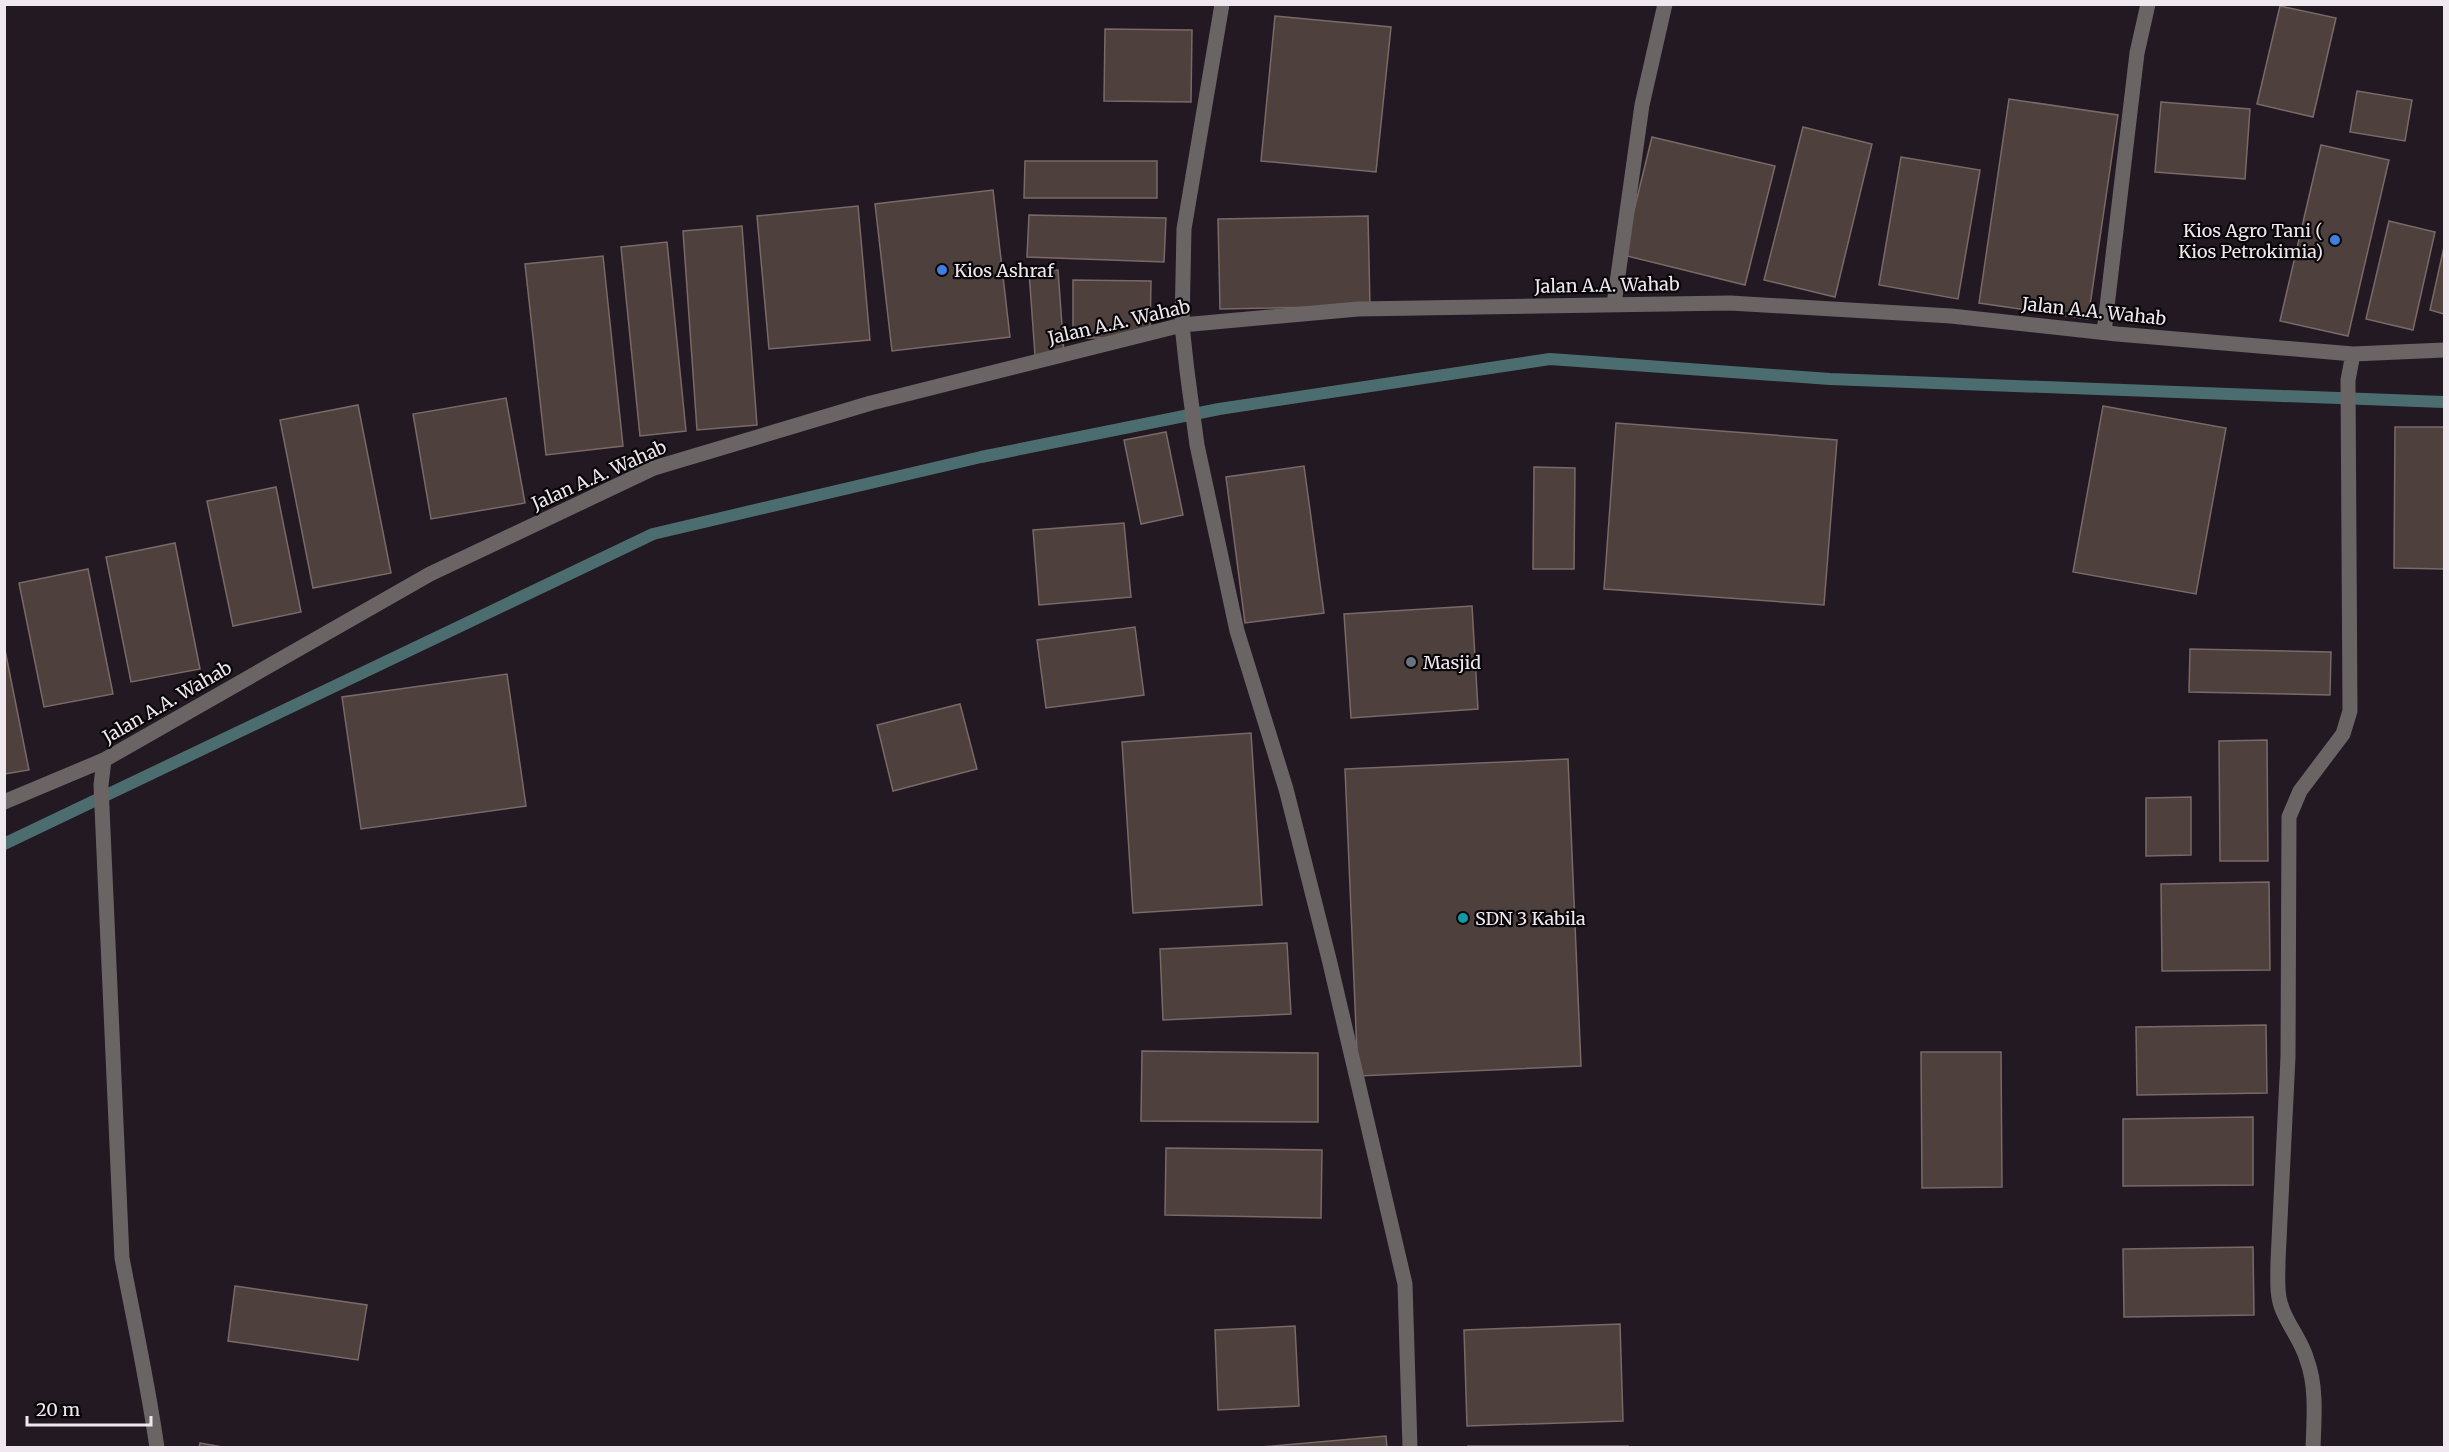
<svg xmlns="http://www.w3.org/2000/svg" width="2449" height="1452" font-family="Merriweather,serif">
<rect width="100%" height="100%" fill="#221922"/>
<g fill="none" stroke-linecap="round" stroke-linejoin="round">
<path stroke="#4c6d6f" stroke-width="12" d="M4,844L653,534L981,457L1219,409L1550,359L1830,379L2444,402"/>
</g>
<path fill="#4e403d" stroke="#7a6967" stroke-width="1.5" d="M2280,6L2336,18L2313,117L2257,104Z
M1275,16L1391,27L1376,172L1261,161Z
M1105,29L1192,30L1191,102L1104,101Z
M2357,91L2412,100L2405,141L2350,132Z
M2009,99L2118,115L2088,319L1979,303Z
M2161,102L2250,109L2245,179L2155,172Z
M1803,127L1872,144L1835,297L1764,280Z
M1652,137L1775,166L1745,285L1623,255Z
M2321,145L2389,160L2348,336L2280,321Z
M1901,157L1980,170L1958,299L1879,285Z
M1025,161H1157V198H1024Z
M993,190L1010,337L892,351L875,204Z
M858,206L870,340L769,349L757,216Z
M1029,215L1166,218L1164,262L1027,257Z
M1368,216L1370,306L1220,309L1218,219Z
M2389,221L2435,232L2413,330L2366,319Z
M742,226L757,425L697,430L683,231Z
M667,242L686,431L640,436L621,247Z
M2444,247V314L2430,310Z
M603,256L623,446L546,455L525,264Z
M1058,270L1064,353L1035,355L1029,272Z
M1073,280L1151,281L1150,338H1073Z
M506,398L525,503L431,519L413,414Z
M358,405L391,573L313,588L280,420Z
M2103,406L2226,428L2196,594L2073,572Z
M1616,423L1837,440L1824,605L1604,589Z
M2395,427H2444V569L2394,568Z
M1166,432L1183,515L1141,524L1124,440Z
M1304,466L1324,613L1245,623L1226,477Z
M1534,467L1575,468L1574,569H1533Z
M276,487L301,612L233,626L207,501Z
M1124,523L1131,597L1039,605L1033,530Z
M175,543L200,669L131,682L106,557Z
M88,569L113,694L44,707L19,583Z
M1472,606L1478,709L1351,718L1344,614Z
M1135,627L1144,695L1046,708L1037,640Z
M4,645L29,770L4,774Z
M2190,649L2331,652L2330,695L2189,692Z
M507,674L526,806L361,829L342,697Z
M960,704L977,769L893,791L877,725Z
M1251,733L1262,905L1133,913L1122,742Z
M2267,740L2268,861H2220L2219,741Z
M1568,759L1581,1066L1358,1076L1345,769Z
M2191,797V855L2146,856V798Z
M2269,882L2270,970L2162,971L2161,884Z
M1287,943L1291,1014L1163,1020L1160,949Z
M2266,1025L2267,1093L2137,1095L2136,1027Z
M1142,1051L1318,1053V1122L1141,1121Z
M1921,1052H2001L2002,1187L1922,1188Z
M2253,1117V1185L2123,1186V1119Z
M1166,1148L1322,1150L1321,1218L1165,1215Z
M2253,1247L2254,1315L2124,1317L2123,1249Z
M235,1286L367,1305L358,1360L228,1341Z
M1620,1324L1623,1421L1467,1426L1464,1330Z
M1295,1326L1299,1406L1218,1410L1215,1330Z
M1386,1436L1387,1448H1249Z
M200,1443L228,1448H199Z
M1468,1446H1628V1448H1468Z"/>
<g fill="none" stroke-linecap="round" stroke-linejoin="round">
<path stroke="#6b6465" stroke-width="15" d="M1222,4L1184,229L1182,325L1187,371L1197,445L1237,631L1286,789L1329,959L1405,1284L1410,1448
M1614,304L1642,105L1665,4
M2104,332L2137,53L2148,4
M104,760L101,785L122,1258C134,1321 148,1384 157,1448
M4,802L104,760L430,574L654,468L871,403L1182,325L1358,309L1730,303L1951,316L2117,334L2353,354L2444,350
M2313,1448C2314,1419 2317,1387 2307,1360C2302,1342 2290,1328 2283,1311C2276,1296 2278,1277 2278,1261L2288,1057L2289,817L2300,791L2343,734L2350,711L2348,380L2353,354"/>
</g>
<g fill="#3f7fe0" stroke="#090609" stroke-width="2">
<circle cx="2335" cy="240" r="6"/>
<circle cx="942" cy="270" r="6"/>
</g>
<circle fill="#6b7280" stroke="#090609" stroke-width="2" cx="1411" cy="662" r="6"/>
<circle fill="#0f9aa8" stroke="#090609" stroke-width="2" cx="1463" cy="918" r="6"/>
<g text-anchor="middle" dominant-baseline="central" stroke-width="4.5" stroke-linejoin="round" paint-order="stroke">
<g font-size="18" fill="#efe9ef" stroke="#090609" text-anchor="start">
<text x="2323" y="230" text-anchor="end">Kios Agro Tani (<tspan x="2323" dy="21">Kios Petrokimia)</tspan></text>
<text x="954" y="270">Kios Ashraf</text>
<text x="1423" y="662">Masjid</text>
<text x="1475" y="918">SDN 3 Kabila</text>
</g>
<g font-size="18" fill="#efe9ef" stroke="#090609">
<text transform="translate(1607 285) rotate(-1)">Jalan A.A. Wahab</text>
<text transform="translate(2094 311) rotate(6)">Jalan A.A. Wahab</text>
<text transform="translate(1119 322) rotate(-13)">Jalan A.A. Wahab</text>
<text transform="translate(599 475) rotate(-24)">Jalan A.A. Wahab</text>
<text transform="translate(167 702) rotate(-30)">Jalan A.A. Wahab</text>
</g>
</g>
<rect width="2449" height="1452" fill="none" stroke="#efe9ef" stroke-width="12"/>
<path d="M27 1416v9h124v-9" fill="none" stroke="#efe9ef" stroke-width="3"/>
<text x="36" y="1416" font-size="18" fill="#efe9ef" stroke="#090609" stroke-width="4.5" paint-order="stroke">20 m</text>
</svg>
